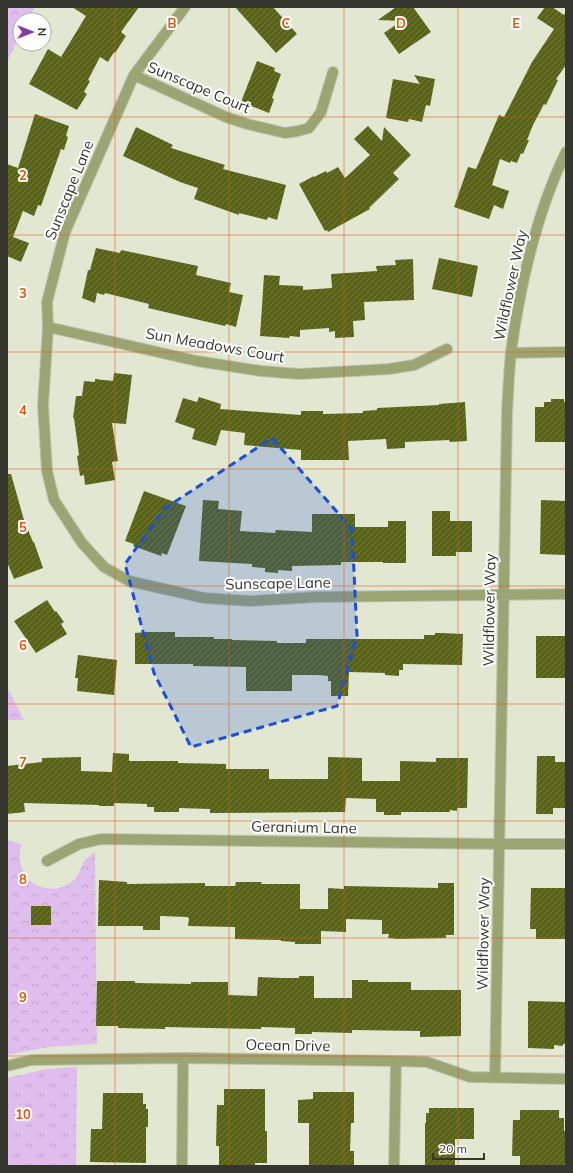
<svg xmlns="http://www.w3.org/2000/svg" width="573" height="1173" font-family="Mulish,sans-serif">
<defs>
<pattern id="grass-tufts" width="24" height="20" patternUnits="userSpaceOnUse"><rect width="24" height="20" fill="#dfbeed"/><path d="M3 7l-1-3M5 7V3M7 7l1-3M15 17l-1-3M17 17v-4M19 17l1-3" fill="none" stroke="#c0a4cc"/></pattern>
<pattern id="forest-crowns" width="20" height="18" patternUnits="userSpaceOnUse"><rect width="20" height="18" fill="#dfbeed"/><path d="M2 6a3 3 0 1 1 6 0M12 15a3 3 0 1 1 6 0" fill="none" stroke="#c0a4cc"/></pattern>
<pattern id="building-hatch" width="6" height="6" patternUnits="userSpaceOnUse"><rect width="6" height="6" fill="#586318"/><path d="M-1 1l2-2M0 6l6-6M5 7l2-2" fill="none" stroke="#727b42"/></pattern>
</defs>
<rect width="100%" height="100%" fill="#e2e7d2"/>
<path fill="url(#grass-tufts)" d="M77,1067L76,1166H7V1078L46,1069Z"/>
<path fill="url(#forest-crowns)" d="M7,7H35L28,20H20V35L7,62Z
M7,687L24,720H7Z
M7,840L21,844C20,851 19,858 21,866C27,888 55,896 73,881C79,876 80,869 83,863C85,859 91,855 95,852L97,1044L48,1047L7,1055Z"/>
<path fill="url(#building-hatch)" d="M72,7H139L121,32L126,36L115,53L114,52L108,62L100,57L88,80L90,81L84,92L87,94L77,110L29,84L48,49L61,57L86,16Z
M235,7H273L297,34L276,53Z
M396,7H413L431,32L399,54L384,33L401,21L378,20Z
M545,7H552L564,15L566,11V65L556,79L558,80L546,105L544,104L533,125L527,140H529L523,154L521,153L517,163L511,161L510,163L500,159L492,185L509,191L503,209L494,205L489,219L454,207L468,167L476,169L499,115L504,117L532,62L554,29L537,18Z
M257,61L275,68L274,71L281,74L272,98L274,99L269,113L241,102Z
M414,75L435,79L430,106L426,105L422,122L409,119L408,122L386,118L393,79L420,84Z
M35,114L69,126L66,136L68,137L64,150L61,149L41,206L38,205L34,216L23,211L13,237L29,243L21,262L7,256V164L18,168Z
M368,126L382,141L384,127L411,155L393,173L399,179L369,208L370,209L328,232L327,230L325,231L299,184L314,176V177L326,171L327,173L338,167L345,178L370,155L354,139Z
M136,127L173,145L171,148L225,165L223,169L286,185L277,220L268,217L267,220L239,213V215L194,199L198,188L180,182L123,156Z
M96,248L120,253L121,250L198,266L196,275L231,283L229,292L243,295L236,327L226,324L225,326L148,308L149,304L105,293L104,295L97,293L95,303L82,298L88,270H90Z
M439,258L478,266L472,297L432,289Z
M413,259L414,300L364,302L365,320L353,321L354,337L335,338V331L329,332V328L300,330V337L290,336L289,338L260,336L264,275L280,276L279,285L303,286V290L332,288L331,274L377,271L376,266L396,265L395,260Z
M114,373L132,375L126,424L112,423L118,461L112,462L115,480L85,485L84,475L80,476L77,456L79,455L74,418H73L76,396H82L84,381L95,382V379L113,381Z
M199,397L221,404L220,409L301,415V411H323V414L363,413V411L377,410V408L439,405V404L465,402L467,441L450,442L449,440L405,442V448L387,449L386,439L348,441L349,460H301V450L244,445L245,433L221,430L216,446L192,439L195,429L175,422L183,398L197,402Z
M551,399H564V402H566V442H535V407H544V402H551Z
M7,474H11L24,520L33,542H34L43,568L14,579L7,562Z
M144,491L186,506L167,555L162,553L161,556L133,546L134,544L125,541Z
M203,500L219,501L218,509L242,511L240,531L275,533L276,530L312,532V514H355V527H388V521H406V563H383V562H341V565L292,566V571L278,570V573L265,572V568L252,567V564L199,561Z
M541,500L566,501L565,555L540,554Z
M432,511H450V521H472V552H456V556H432Z
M47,600L55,612L56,611L64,622L61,624L67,634L36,653L14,621Z
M146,632H175V637H214V639H232V640L277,641V643H306V639H424V635H435V633H441L463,634L462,665L403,664V670H399V676L385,675V673L349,672L348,696H331V681H328V676L319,675H292V691H246V667L193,666V664H135V633Z
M536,636H566V678H536Z
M78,655L117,660L114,695L77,691L78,678H75Z
M113,753L129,754V761H178V763L226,764V769H269V779H328V757L362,758V781H400V761L436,762V758H468L467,808H457V811L450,810V812H401V815H384V812H376V799L346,798L345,812L210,813V809L179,808V812H154V807H147V804L114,803V806H99V805L24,803L25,812L7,814V766L42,762V758L81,757V771L112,772Z
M537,756H555V762H565L566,764V808H553V814H536Z
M99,880L127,882V884L205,883V886H235L236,882H262L261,884H300V909H328V888L344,889V886L438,888V883H454V935H446V938L397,939L388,938L389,934H382V920L346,919V932L321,931V944H295V942L281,941V940L235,939V927L188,926L189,918L187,917L160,916V930H143V926H98Z
M531,888H566V939H536V929H530Z
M31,906H51V925H31Z
M299,976H314V998H352V980H368V982H411V990H461V1036L420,1037V1031L352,1030V1033L312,1032V1034H295V1028L261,1027V1029L165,1027V1029L118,1028V1026H96L97,981H135V983L191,984V982H228V995L257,996L258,977L282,978H299Z
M528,1001L566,1002V1044H563V1046L554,1045V1049L528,1048Z
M224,1089H265V1131H267V1163H255V1166H219V1146H216L217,1105H224Z
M313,1092H354V1123H351L350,1151H354V1166H309V1123H298V1100L313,1099Z
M103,1093H143V1104H146V1109H148V1127H146V1163L90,1162L91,1129H102Z
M429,1108H474V1139H455V1166H425V1123H426V1113H429Z
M520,1110H559V1118H564V1131H566V1166H520V1156H512L513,1120H520Z"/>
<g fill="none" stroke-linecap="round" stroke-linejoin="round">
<g stroke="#bfc4b1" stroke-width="12">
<path id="street" d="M185,7L134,75L65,232L47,302L48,327L43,406L47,471L54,500L82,543L104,567L129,581L204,598L250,601L316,597L566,594
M134,75L226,117L247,124L285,133L298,131L309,128L321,112L333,72
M48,327L197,361L261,371L300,374L389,369L414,365L447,349
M511,353L566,352
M47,861L79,844L101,839L500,844H566
M7,1066L32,1060L183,1058L396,1061L427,1062L470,1077L566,1079
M495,1077L507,413C508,393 509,372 511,352C520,286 537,212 566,152
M182,1166L183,1058
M394,1166L396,1061"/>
</g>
<use href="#street" stroke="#9ba573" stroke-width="10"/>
</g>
<path fill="#1d4ed8" fill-opacity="0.2" stroke="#1d4ed8" stroke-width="3" stroke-dasharray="8 5" stroke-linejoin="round" d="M272,438L352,529L357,636L337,706L191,747L154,673L125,564L164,509Z"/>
<path fill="none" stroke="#df570e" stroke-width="1" stroke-opacity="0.55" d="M115,7V1166M229,7V1166M344,7V1166M458,7V1166M7,117H566M7,235H566M7,352H566M7,469H566M7,586H566M7,704H566M7,821H566M7,938H566M7,1056H566"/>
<g text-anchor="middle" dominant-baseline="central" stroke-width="4" stroke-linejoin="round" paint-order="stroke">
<g font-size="15" fill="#35372e" stroke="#fff">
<text transform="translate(199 87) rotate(23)">Sunscape Court</text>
<text transform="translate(69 190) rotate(-68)">Sunscape Lane</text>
<text transform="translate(510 285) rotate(-78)">Wildflower Way</text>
<text transform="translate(215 345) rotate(10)">Sun Meadows Court</text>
<text transform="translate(278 583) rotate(-1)">Sunscape Lane</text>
<text transform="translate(489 610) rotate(-89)">Wildflower Way</text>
<text transform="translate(304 827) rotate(1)">Geranium Lane</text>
<text transform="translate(483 934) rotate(-89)">Wildflower Way</text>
<text transform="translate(288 1045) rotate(1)">Ocean Drive</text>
</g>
</g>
<g font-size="13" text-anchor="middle" font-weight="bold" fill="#df570e" stroke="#fff" stroke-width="4" stroke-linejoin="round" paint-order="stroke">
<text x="172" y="28">B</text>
<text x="286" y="28">C</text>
<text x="401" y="28">D</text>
<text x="516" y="28">E</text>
<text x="23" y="180">2</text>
<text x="23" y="298">3</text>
<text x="23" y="415">4</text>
<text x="23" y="532">5</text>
<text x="23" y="650">6</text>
<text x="23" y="767">7</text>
<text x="23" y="884">8</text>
<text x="23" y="1002">9</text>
<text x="23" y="1119">10</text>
</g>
<rect width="573" height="1173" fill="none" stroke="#35372e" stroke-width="16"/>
<g transform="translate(32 32) rotate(90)"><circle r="19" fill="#ffffff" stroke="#aeafab"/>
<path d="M0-3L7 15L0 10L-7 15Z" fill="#8938a7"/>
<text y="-6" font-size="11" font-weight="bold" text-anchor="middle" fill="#35372e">N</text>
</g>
<path d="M433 1153v6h51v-6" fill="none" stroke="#35372e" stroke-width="2"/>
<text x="439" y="1153" font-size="12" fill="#35372e" stroke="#ffffff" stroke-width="3" paint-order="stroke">20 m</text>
</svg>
